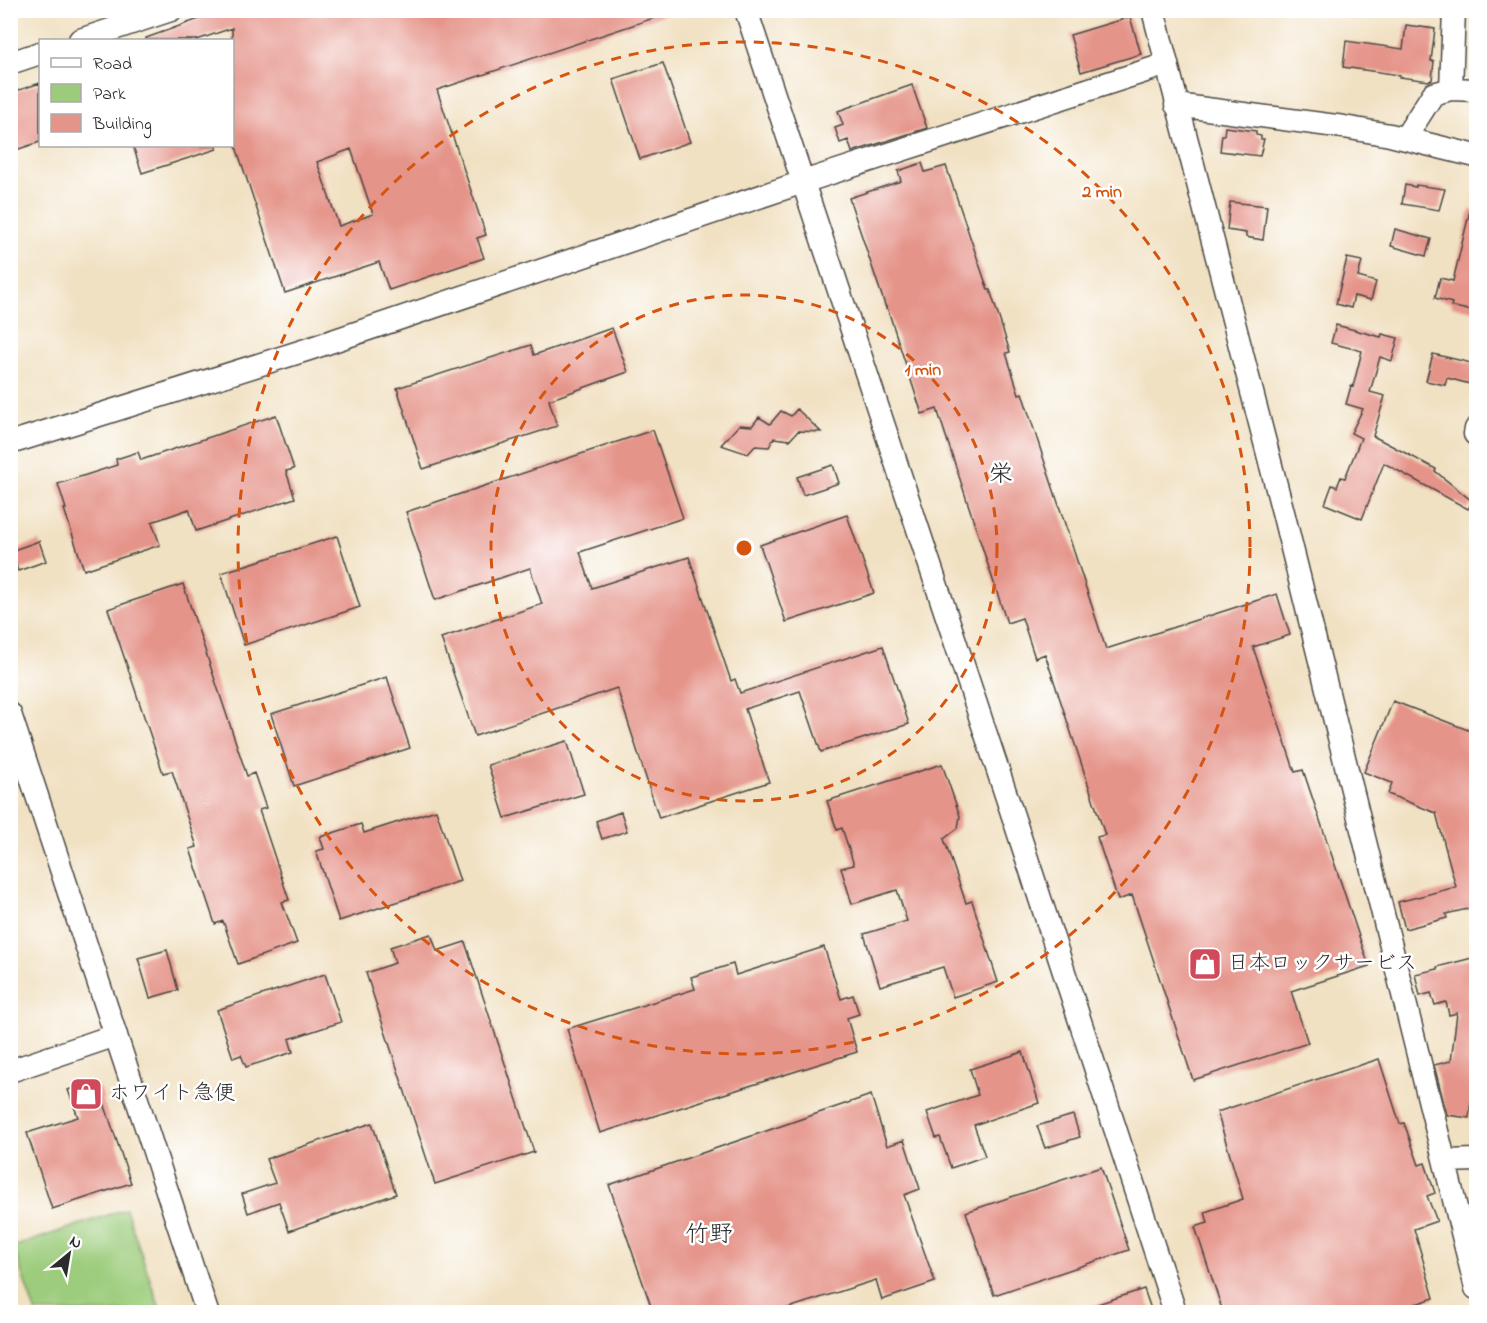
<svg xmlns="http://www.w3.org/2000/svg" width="1487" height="1323" font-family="'Indie Flower','Klee One',sans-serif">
<rect width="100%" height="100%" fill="#fff"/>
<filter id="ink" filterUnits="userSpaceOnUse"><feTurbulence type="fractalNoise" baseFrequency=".0167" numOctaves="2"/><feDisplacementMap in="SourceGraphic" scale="12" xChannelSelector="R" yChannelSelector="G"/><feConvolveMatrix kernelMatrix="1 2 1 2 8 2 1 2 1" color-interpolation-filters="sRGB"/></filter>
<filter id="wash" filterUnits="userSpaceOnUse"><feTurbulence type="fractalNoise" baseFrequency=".008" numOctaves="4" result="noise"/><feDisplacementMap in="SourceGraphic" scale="24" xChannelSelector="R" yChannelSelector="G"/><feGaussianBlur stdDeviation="1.35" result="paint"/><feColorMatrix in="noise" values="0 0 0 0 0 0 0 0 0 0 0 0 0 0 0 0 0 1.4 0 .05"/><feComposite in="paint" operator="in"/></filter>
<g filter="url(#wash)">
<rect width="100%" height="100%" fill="#f1e1c3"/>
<path fill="#9ccc7b" stroke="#647c53" stroke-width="1.5" d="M126,1209L161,1312H35L13,1247Z"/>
<g id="blocks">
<path fill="#e5948a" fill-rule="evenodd" d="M224,10H666V14L437,90L486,235L477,238L484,258L389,290L379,262L285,293L232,135V28L197,40H146V38ZM351,149L373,214L339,226L317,162Z
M1130,17L1141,54L1081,72L1070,35Z
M1406,25L1435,29L1431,61H1434L1432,80L1429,81L1399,77L1400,75L1343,67L1346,41L1403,49Z
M663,63L690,142L640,159L613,79Z
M40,83V142L10,152V93Z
M912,85L927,128L852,152L848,140L840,143L835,128L843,125L838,111Z
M1225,127L1256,131V135L1261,136V139H1264L1260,156L1220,151L1222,135H1224Z
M133,146H216L217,149L142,173Z
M922,163L925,172L946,166L988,290H990L1010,352L1006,353L1019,394L1022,393L1106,649L1277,594L1290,635L1253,647L1295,772L1303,770L1369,966L1291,991L1308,1043L1193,1080L1132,895L1118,900L1097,837L1105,835L1045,654L1035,658L1022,618L1007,623L937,409L922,414L887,307L886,308L849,198L901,181L898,171Z
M1405,185L1416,187V185L1445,189L1439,210L1402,204Z
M1230,202L1267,206L1263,240L1246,237V233L1227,230Z
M1470,210H1476V312L1451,306L1452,303L1435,298L1440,278L1453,281Z
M1395,229L1431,239L1426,256L1391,246Z
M1347,258L1362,261L1358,277L1376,282L1371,300L1354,296L1351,308L1336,304Z
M1336,325L1381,337L1382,334L1398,338L1392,361L1380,357L1370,392L1385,396L1373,436L1436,469L1435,471L1473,502L1468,509L1384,463L1362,519L1325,504L1332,485L1337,487L1341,477L1345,478L1361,438L1351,433L1363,409L1346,404L1351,386L1353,387L1362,351L1331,343Z
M612,328L628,372L549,400L557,426L423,469L397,388L531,345L534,355Z
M1433,354L1476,364V374L1474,385L1447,378L1445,385L1426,381Z
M797,409L821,432L798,431L790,440L774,438L769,447L755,446L748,454L721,445L739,425L752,426L759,417L770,424L781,411L791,416Z
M276,415L294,469L286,471L295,498L196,531L189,509L152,522L160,545L84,570L64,509H66L58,484L117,465L116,459L138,452L141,460Z
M653,430L683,518L580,552L592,588L689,557L731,681L735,679L740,693L883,646L909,724L821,752L800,691L745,709L769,782L659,818L617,688L475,736L441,638L542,604L530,568L435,600L406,512Z
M833,465L839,483L803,495L797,477Z
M847,515L874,593L786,622L760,545Z
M337,536L360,607L244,645L221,573Z
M39,541L46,561L18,571L11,551Z
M183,584L247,776L254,773L266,808L259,810L289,900L282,902L297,943L238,964L223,921L215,924L190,849L197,847L172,771L163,773L108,609Z
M387,677L410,748L294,786L271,714Z
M1393,701L1476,733V907L1446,914L1447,918L1405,929L1398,902L1456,887L1436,813L1388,794L1392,783L1364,772Z
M567,741L584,794L505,818L488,765Z
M942,764L960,816L958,828L944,839L966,903L972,901L998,982L953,997L943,967L880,986L864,934L907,921L897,890L852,904L841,868L854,865L842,828L837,830L827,801Z
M436,810L460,881L339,921L316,851L324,849L320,837L361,824L364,833Z
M621,812L627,831L602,839L596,821Z
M431,934L437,951L465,942L534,1152L435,1184L366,973L395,963L390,947Z
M824,947L841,999L853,995L859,1014L847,1018L857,1052L600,1133L567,1029L695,989L691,977L733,964L736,975Z
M167,950L178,990L150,998L138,958Z
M1476,957V1102L1471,1101L1469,1118L1447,1115L1434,1065L1451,1061L1457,1013L1449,1015L1446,1002L1435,1005L1431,993L1420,996L1415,974L1438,969L1437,967Z
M325,974L341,1022L289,1039L293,1052L246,1067L241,1055L233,1058L217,1010Z
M1023,1052L1039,1103L974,1125L985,1156L951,1168L940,1137L936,1138L927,1112L978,1095L970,1069Z
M1379,1059L1400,1124L1404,1123L1419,1165L1425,1163L1435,1193L1427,1196L1437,1221L1414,1229L1434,1298L1391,1312H1223L1195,1227L1208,1223L1205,1212L1243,1199L1217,1112Z
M87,1083L95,1084L101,1090L104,1100H103L131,1183L52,1209L27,1133L78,1117L68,1090Z
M871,1095L887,1146L904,1140L920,1189L904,1195L935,1282L882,1300L876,1280L776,1312H653L609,1185Z
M1073,1115L1080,1137L1045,1148L1037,1126Z
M372,1123L396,1194L289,1231L279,1202L248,1213L242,1194L275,1183L266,1159Z
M1101,1167L1129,1250L994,1295L966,1212Z
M1144,1289L1152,1312H1082V1309Z"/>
</g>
</g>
<g filter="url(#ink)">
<use href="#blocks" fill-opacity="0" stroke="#494642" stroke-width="1.5"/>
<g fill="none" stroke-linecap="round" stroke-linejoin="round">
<g stroke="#494642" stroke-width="25">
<path id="minor" d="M746,10L1015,822L1175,1312
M1153,10L1283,512L1476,1288
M80,40L171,10
M10,63L40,53
M1451,89L1454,10
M1176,105L1344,127L1390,135L1476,156
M1405,138L1433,94L1451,89L1476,90
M1475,434L1476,429
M10,443L309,349L803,182L1167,64
M10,714L207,1312
M10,1071L116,1035
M1445,1161L1476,1160"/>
</g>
<use href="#minor" stroke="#fff" stroke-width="22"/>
</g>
</g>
<g fill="none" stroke="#d5540f" stroke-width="3" stroke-dasharray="10 8">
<circle cx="744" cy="548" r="253"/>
<circle cx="744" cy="548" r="506"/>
</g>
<defs>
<g id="shop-square" transform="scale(1.725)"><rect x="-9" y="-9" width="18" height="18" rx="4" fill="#d1495b" stroke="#fff"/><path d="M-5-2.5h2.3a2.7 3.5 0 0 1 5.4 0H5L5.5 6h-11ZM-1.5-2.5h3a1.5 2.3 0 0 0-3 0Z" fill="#fff"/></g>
</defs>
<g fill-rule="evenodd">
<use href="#shop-square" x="1205" y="964"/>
<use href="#shop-square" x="86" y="1094"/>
</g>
<g text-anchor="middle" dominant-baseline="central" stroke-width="5" stroke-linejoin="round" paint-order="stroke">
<g font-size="21" fill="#2b2b2b" stroke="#fff" text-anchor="start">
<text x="1228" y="964">日本ロックサービス</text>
<text x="109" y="1094">ホワイト急便</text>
</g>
<g font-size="24" fill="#2b2b2b" stroke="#fff">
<text x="1001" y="475">栄</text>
<text x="709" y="1235">竹野</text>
</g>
</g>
<circle cx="744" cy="548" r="9" fill="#d5540f" stroke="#fff" stroke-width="3"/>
<g font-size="18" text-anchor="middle" font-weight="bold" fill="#d5540f" stroke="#fff" stroke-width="5" stroke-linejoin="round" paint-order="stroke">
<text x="1102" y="197">2 min</text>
<text x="923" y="375">1 min</text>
</g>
<rect width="1487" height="1323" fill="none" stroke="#fff" stroke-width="36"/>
<rect x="39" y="39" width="195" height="108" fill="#ffffff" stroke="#aaaaaa" stroke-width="1.5"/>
<rect x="51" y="58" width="30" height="9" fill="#ffffff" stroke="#aaaaaa" stroke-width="1.5"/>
<text x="93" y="69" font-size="18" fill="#2b2b2b">Road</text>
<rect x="51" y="84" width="30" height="18" fill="#9ccc7b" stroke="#aaaaaa" stroke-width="1.5"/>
<text x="93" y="99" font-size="18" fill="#2b2b2b">Park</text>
<rect x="51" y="114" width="30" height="18" fill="#e5948a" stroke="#aaaaaa" stroke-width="1.5"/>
<text x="93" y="129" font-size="18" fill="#2b2b2b">Building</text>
<g transform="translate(69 1254) rotate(30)" stroke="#ffffff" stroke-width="4.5" paint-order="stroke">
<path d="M0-4.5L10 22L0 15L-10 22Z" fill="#2b2b2b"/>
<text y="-9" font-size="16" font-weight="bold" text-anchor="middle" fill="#2b2b2b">N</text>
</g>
</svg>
